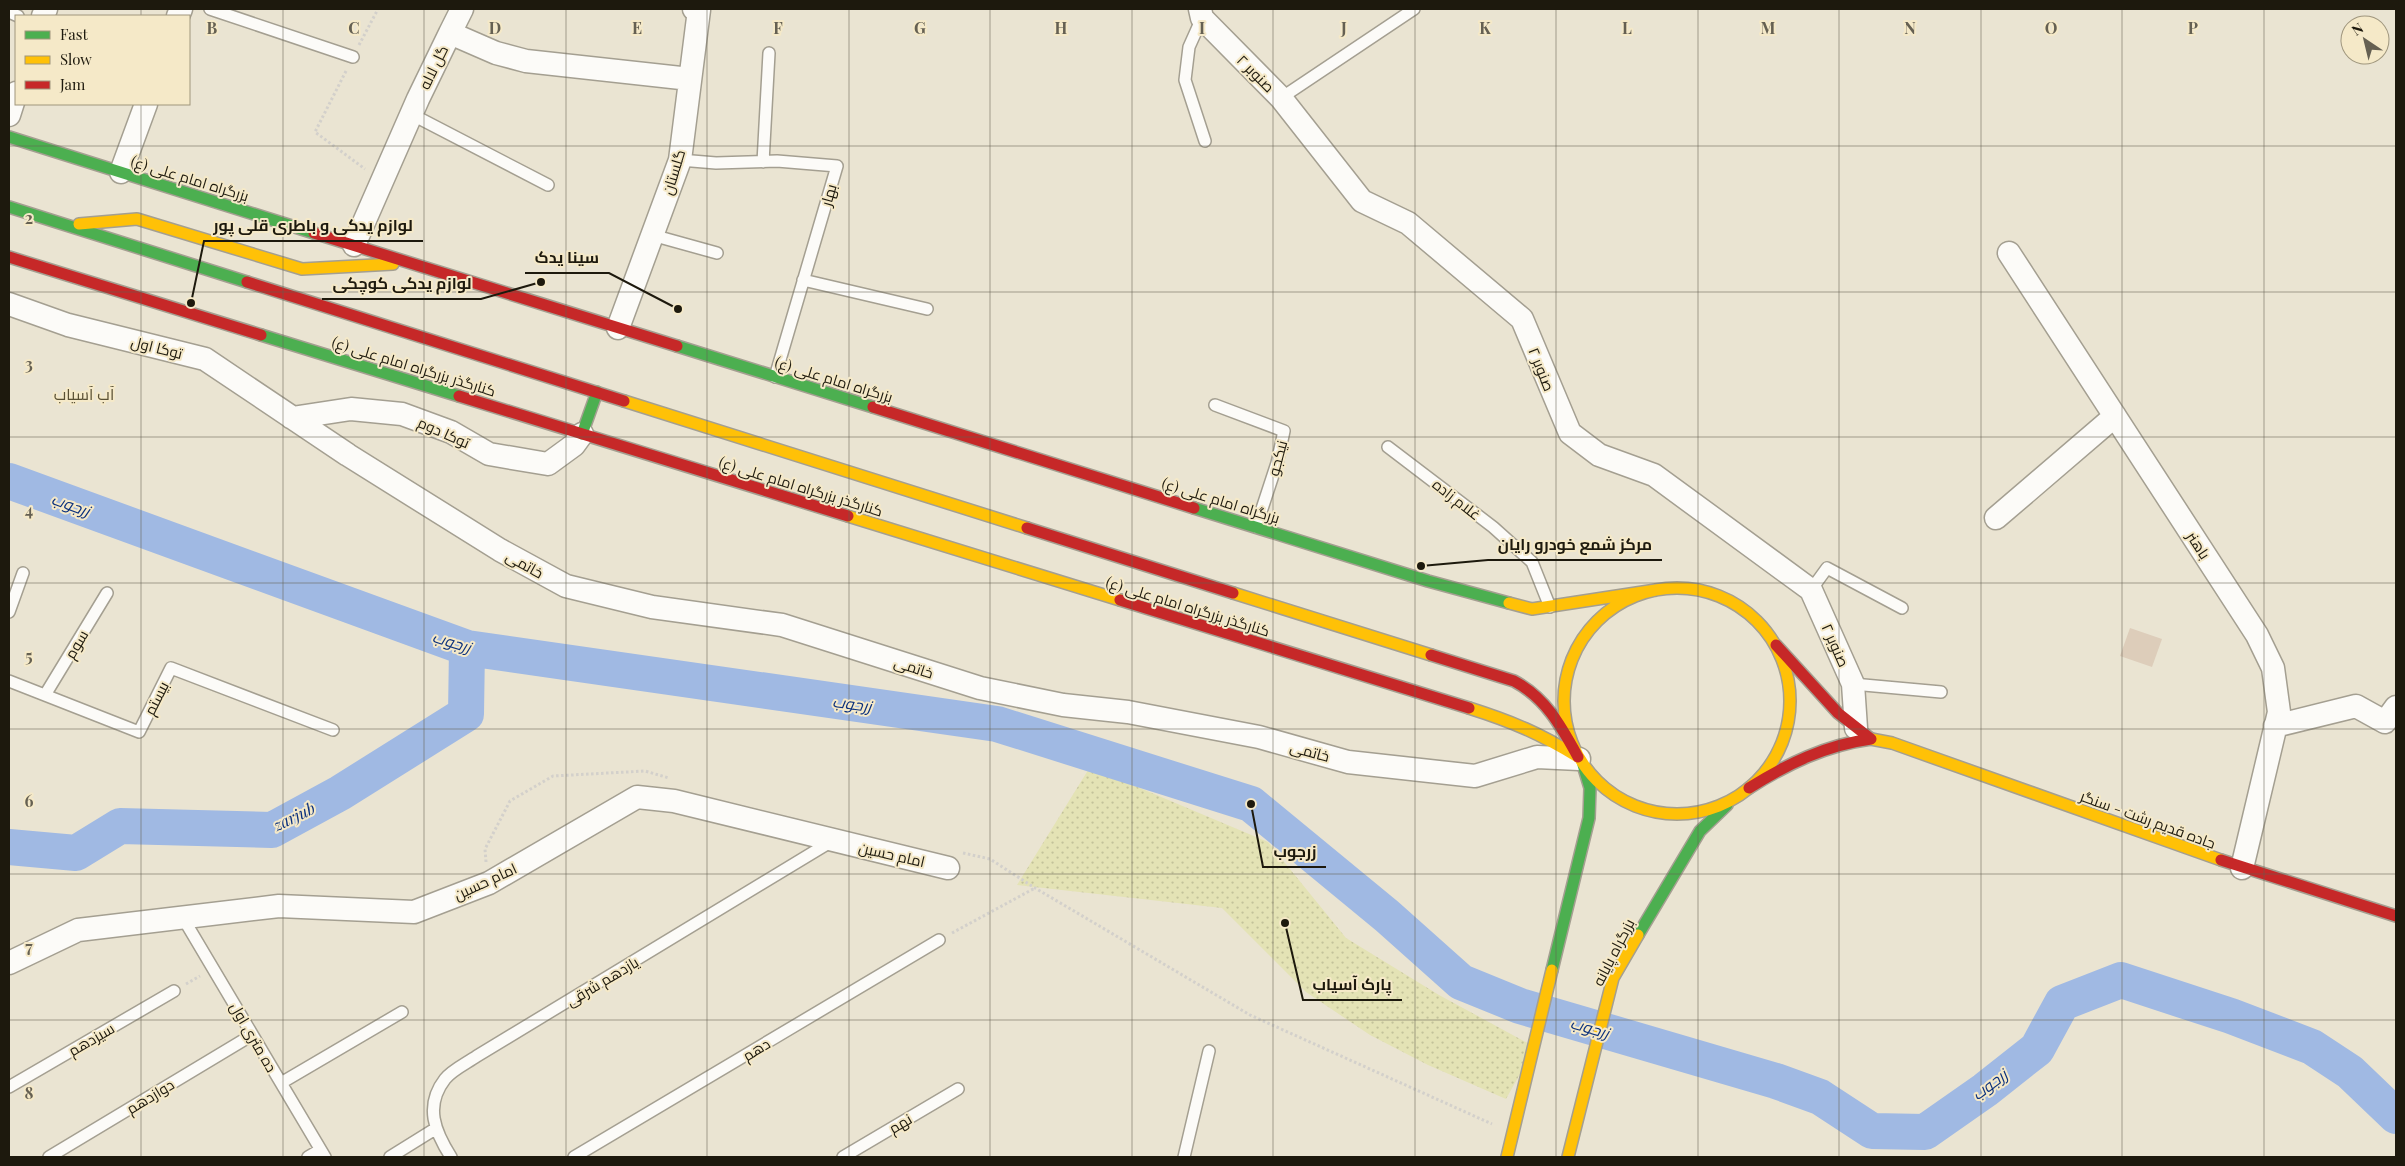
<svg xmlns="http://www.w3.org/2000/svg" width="2405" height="1166" font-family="'Playfair Display',Cairo,serif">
<defs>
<pattern id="park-dots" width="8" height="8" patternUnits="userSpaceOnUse" patternTransform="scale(1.25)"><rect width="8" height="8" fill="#e4e3b5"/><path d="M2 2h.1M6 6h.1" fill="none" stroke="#c3c29a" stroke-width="1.8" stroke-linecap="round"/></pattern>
</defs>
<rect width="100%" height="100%" fill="#eae4d2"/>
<path fill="url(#park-dots)" d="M1090,767L1268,842L1346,938L1439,995L1535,1047L1506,1099L1428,1065L1370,1035L1306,992L1222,908L1017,885Z"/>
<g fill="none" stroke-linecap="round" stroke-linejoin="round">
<path stroke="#a0b9e3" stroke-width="36" d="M9,481L467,648L997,724L1251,804L1387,916L1461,982L1520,1006L1776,1081L1820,1097L1872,1131L1925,1132L1985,1090L2037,1049L2062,1003L2121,980L2231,1016L2312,1047L2350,1072L2396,1116
M9,847L76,853L120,826L272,830L340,793L466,714L467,648"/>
</g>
<path fill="#ddcdba" d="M2130,628L2162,639L2152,667L2120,656Z"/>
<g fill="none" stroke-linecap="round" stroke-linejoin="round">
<g stroke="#a49f91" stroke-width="14">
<path id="lane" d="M210,9L353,57
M9,12L18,16
M1202,18L1189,47L1185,80L1205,141
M1281,98L1414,9
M411,114L548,185
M680,160L716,163L777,161L837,166L775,377
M763,162L769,53
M652,235L717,253
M803,280L927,309
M1215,405L1284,431L1277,463L1256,527
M1388,447L1493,527L1532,562L1550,607
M1811,590L1827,568L1902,608
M9,612L23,573
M9,681L139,732L171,668L333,730
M1853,684L1941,692
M45,695L107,593
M183,918L325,1157
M281,1083L402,1012
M9,1087L174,991
M49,1157L252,1035
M308,1157L320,1150
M390,1157L435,1129
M451,1157C435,1132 424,1106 445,1079C452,1070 467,1063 477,1056L832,841
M574,1157L939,940
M843,1157L958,1089
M1184,1157L1209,1051"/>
</g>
<g stroke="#a49f91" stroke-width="25">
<path id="street" d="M1200,9L1202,18L1281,98L1362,201L1408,223L1522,319L1570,433L1599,455L1654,475L1811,590L1853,684L1856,728
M43,16L46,9
M178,16L181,9
M450,33L462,9
M9,115L16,93
M121,172L146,104
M354,245L418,99L450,33L496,53L526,61L690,79
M2009,253L2257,635L2273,668L2279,712L2242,868
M9,304L68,325L205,359L348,455L500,550L566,586L652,607L782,625L980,688L1063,705L1128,712L1259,737L1348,762L1475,776L1537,757L1579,759
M618,328L680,160L699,10L694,9
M292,418L351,409L402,414L451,432L489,454L548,464L574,445L582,434
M1996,518L2115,416
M2275,726L2356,706L2385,722L2396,707
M9,963L78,930L279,906L414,912L489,883L637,797L674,801L948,868"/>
</g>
<g stroke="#a49f91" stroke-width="14">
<path id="fast" d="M9,137L314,233
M9,207L247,282
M261,335L459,396
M677,346L873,407
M582,434L597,392
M1194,508L1428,581L1509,603
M1638,935L1700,831L1727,805
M1552,970L1589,818L1590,788L1583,765"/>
</g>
<g stroke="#a49f91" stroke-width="14">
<path id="slow" d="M79,224L137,219L302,269L393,264
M624,401L1027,528
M848,516L1120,600
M1564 701a113 113 0 1 1 226 0a113 113 0 1 1-226 0Z
M1233,593L1431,655
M1509,603L1532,609L1656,590
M1469,708C1513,722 1539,733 1578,757
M1871,739L1892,743L2221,860
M1507,1157L1552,970
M1568,1157L1613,978L1638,935"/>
</g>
<g stroke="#a49f91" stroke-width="14">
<path id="jam" d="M314,233L677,346
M9,257L261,335
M247,282L624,401
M459,396L848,516
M873,407L1194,508
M1027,528L1233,593
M1120,600L1469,708
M1431,655L1514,681C1546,698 1561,726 1578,757
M1749,788C1787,764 1826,745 1871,739L1838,713L1776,645
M2221,860L2396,916"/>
</g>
<path stroke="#d3d0cb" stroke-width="3" stroke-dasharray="2.5 2.5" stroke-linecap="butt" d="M359,45L378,9
M346,71L315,132L365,169
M963,853L990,859L1035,888L1250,1015L1492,1124
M486,862L485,849L510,801L553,776L645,771L669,778
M952,933L1035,888
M186,984L200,976"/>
<use href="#lane" stroke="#fcfbf8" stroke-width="11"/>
<use href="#street" stroke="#fcfbf8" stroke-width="22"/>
<use href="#fast" stroke="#4caf50" stroke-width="11"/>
<use href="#slow" stroke="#ffc107" stroke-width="11"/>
<use href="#jam" stroke="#c62828" stroke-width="11"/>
</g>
<path fill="none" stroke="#656052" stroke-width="1" stroke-opacity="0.55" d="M141,9V16M283,9V1157M424,9V1157M566,9V1157M707,9V1157M849,9V1157M990,9V1157M1132,9V1157M1273,9V1157M1415,9V1157M1556,9V1157M1698,9V1157M1839,9V1157M1981,9V1157M2122,9V1157M2264,9V1157M141,104V1157M9,146H2396M9,292H2396M9,437H2396M9,583H2396M9,729H2396M9,874H2396M9,1020H2396"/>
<g text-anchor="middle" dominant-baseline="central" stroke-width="4" stroke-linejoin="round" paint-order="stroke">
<g font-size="15" fill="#1d190d" stroke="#f5e9c8">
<text transform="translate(433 67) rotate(-64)">گل لاله</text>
<text transform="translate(1256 73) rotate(45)">صنوبر ۲</text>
<text transform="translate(673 172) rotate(-73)">گلستان</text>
<text transform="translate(190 178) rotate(17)">بزرگراه امام علی (ع)</text>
<text transform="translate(828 195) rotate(-74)">بهار</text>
<text transform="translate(157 347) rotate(14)">توکا اول</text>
<text transform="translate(414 366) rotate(17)">کنارگذر بزرگراه امام علی (ع)</text>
<text transform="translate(1542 369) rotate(68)">صنوبر ۲</text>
<text transform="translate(834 379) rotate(17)">بزرگراه امام علی (ع)</text>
<text transform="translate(444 432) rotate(24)">توکا دوم</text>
<text transform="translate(1277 458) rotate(-75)">نیکجو</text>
<text transform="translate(801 486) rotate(17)">کنارگذر بزرگراه امام علی (ع)</text>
<text transform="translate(1457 499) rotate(38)">غلام زاده</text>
<text transform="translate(1221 500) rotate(17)">بزرگراه امام علی (ع)</text>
<text transform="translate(2199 545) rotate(57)">باهنر</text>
<text transform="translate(525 564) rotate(29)">خاتمی</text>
<text transform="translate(1188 606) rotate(17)">کنارگذر بزرگراه امام علی (ع)</text>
<text transform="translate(76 644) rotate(-59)">سوم</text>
<text transform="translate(1836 645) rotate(66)">صنوبر ۲</text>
<text transform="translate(914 667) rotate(18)">خاتمی</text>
<text transform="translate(156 698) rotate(-63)">بیستم</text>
<text transform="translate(1310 751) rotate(15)">خاتمی</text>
<text transform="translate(2148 819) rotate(20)">جاده قدیم رشت - سنگر</text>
<text transform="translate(892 854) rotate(13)">امام حسین</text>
<text transform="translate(485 881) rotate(-25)">امام حسین</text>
<text transform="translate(1613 952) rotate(-63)">بزرگراه پایانه</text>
<text transform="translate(602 981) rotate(-31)">یازدهم شرقی</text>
<text transform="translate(254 1037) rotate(60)">ده متری اول</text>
<text transform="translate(91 1039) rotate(-30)">سیزدهم</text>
<text transform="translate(756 1049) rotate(-31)">دهم</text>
<text transform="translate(150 1096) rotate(-31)">دوازدهم</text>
<text transform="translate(900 1123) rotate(-30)">نهم</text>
</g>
<g font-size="16" fill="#5a5034" stroke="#f5e9c8">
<text x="84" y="393">آب آسیاب</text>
</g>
<g font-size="16" font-style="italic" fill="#0a307d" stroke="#f5e9c8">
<text transform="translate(71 504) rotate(20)">زرجوب</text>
<text transform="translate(452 641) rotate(17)">زرجوب</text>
<text transform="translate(852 703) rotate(8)">زرجوب</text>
<text transform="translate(294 816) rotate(-26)">zarjub</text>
<text transform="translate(1590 1027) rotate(16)">زرجوب</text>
<text transform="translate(1989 1084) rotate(-37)">زرجوب</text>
</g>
</g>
<g font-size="16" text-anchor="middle" font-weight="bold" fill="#656052" stroke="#f5e9c8" stroke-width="4" stroke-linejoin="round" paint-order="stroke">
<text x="212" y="34">B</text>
<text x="354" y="34">C</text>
<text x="495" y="34">D</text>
<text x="637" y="34">E</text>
<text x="778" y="34">F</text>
<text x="920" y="34">G</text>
<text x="1061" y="34">H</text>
<text x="1202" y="34">I</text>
<text x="1344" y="34">J</text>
<text x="1485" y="34">K</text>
<text x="1627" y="34">L</text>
<text x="1768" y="34">M</text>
<text x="1910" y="34">N</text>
<text x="2051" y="34">O</text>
<text x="2193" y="34">P</text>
<text x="29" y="224">2</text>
<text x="29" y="370">3</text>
<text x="29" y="516">4</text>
<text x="29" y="662">5</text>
<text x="29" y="807">6</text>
<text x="29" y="953">7</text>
<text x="29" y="1099">8</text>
</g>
<path fill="none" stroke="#1d190d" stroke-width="2" d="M191 303L204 241H423M678 309L609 273H525M541 282L481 299H322M1421 566L1488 560H1662M1251 804L1263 867H1326M1285 923L1303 1000H1402"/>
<g fill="#1d190d" stroke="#f5e9c8" stroke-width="2">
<circle cx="191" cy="303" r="5"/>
<circle cx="678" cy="309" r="5"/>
<circle cx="541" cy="282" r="5"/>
<circle cx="1421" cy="566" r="5"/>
<circle cx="1251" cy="804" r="5"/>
<circle cx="1285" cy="923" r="5"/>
</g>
<g font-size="16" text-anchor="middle" font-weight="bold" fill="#1d190d" stroke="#f5e9c8" stroke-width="4" stroke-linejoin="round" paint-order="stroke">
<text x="313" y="231">لوازم یدکی و باطری قلی پور</text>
<text x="567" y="263">سینا یدک</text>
<text x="402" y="289">لوازم یدکی کوچکی</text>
<text x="1575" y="550">مرکز شمع خودرو رایان</text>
<text x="1295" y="857">زرجوب</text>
<text x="1352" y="990">پارک آسیاب</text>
</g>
<rect width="2405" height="1166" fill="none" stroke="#1d190d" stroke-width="20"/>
<rect x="15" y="15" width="175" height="90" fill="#f5e9c8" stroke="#9f967d"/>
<rect x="25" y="31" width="25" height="8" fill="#4caf50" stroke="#9f967d"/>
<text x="60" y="40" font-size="15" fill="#1d190d">Fast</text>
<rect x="25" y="56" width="25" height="8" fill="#ffc107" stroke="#9f967d"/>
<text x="60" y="65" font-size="15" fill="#1d190d">Slow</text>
<rect x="25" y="81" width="25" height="8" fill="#c62828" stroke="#9f967d"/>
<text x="60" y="90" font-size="15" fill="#1d190d">Jam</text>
<g transform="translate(2365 40) rotate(325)"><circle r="24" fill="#f5e9c8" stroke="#9f967d"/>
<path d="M0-4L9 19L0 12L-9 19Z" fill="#656052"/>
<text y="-8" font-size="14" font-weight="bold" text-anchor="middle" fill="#1d190d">N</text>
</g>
</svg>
